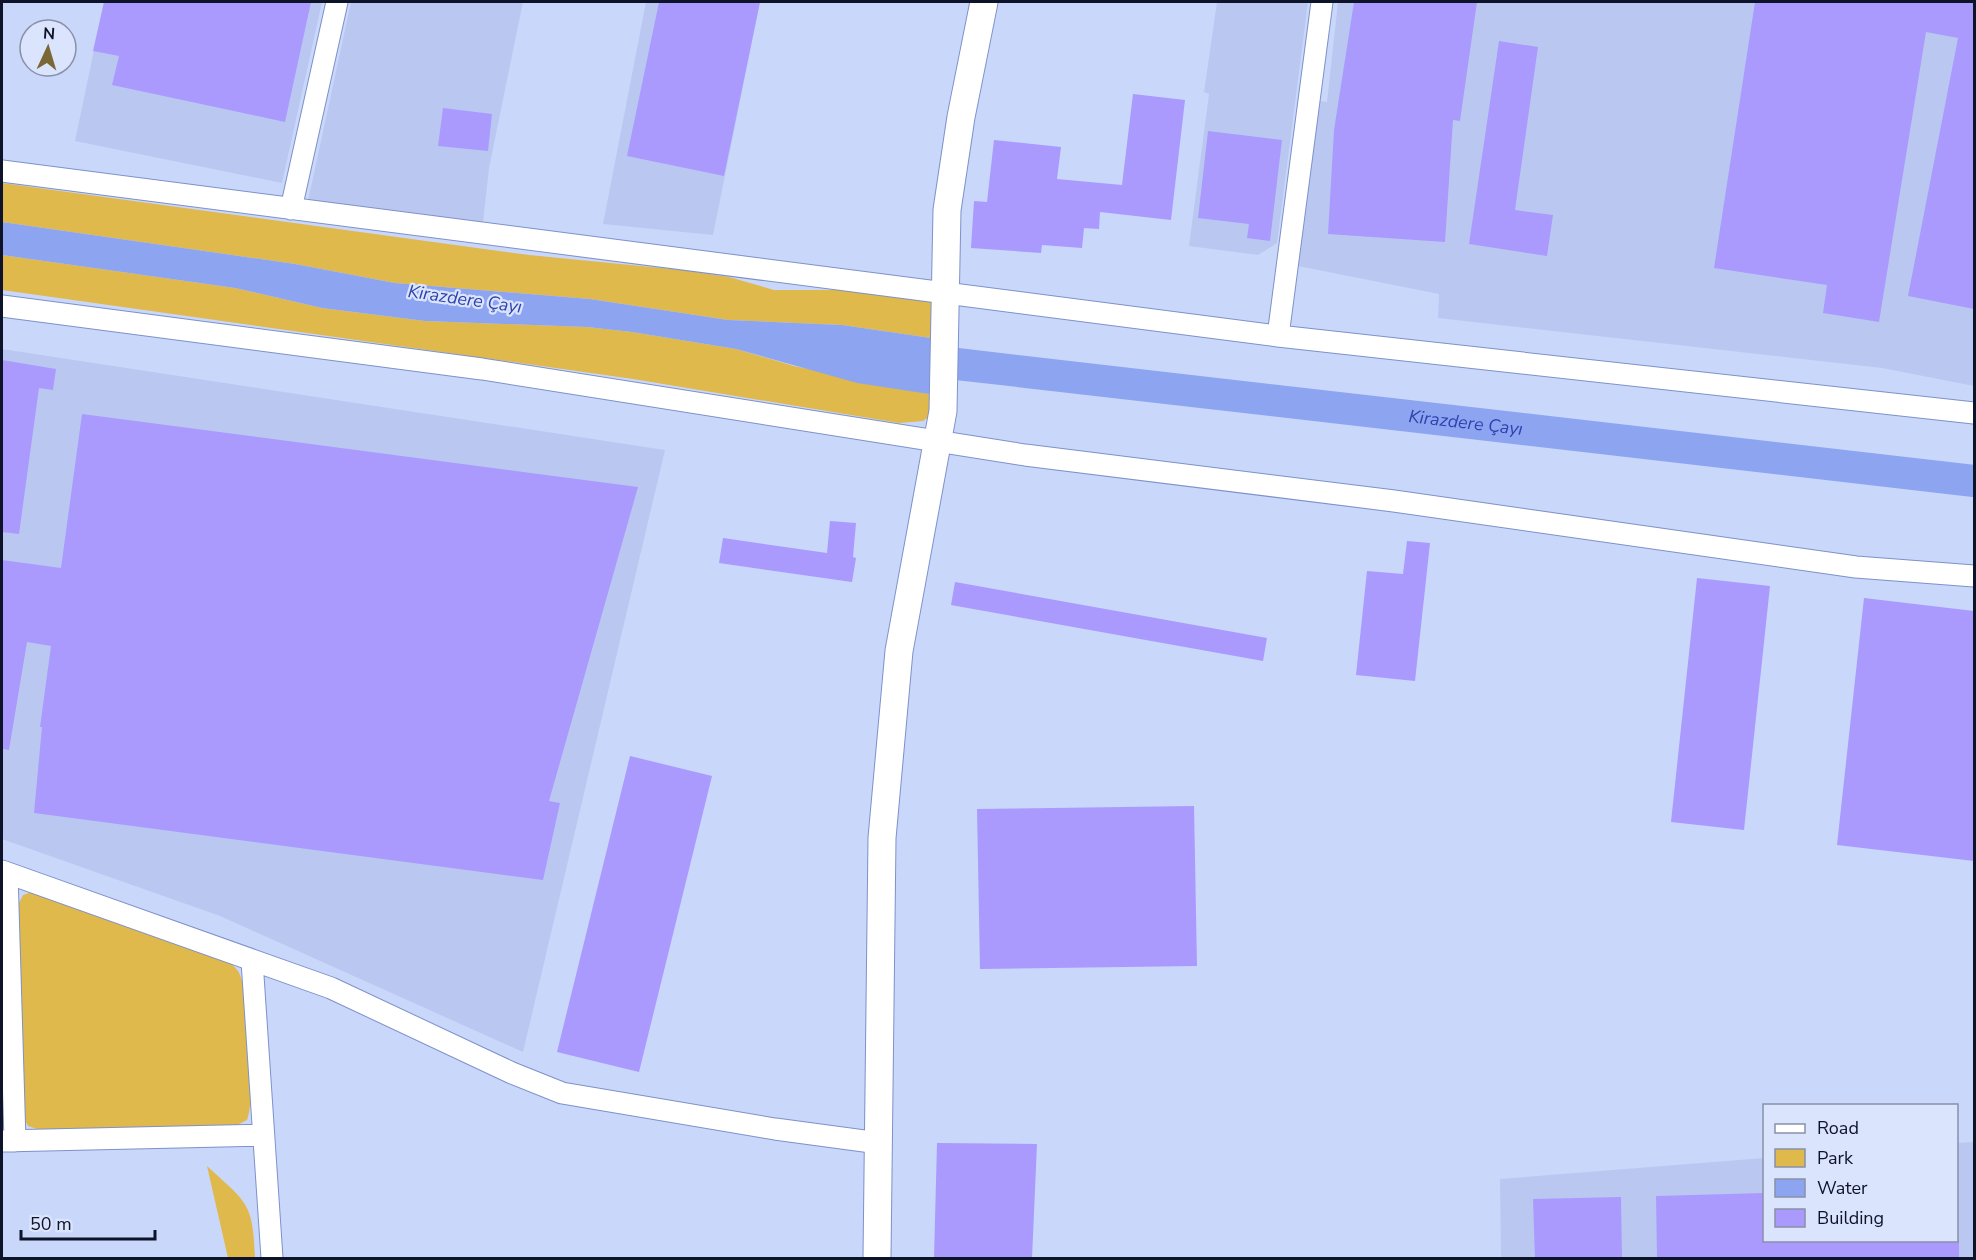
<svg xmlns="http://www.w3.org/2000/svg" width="1976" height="1260" font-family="'Nunito Sans',sans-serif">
<rect width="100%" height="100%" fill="#c9d7fb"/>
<path fill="#bac8f1" d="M104,2H322L282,183L75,141Z
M351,2H523L489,168L483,223L308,201Z
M646,2H760L713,235L603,224Z
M1217,2H1308L1277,243L1258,255L1189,246L1209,94L1204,92Z
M1338,2H1974V386L1882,368L1438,318L1439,294L1298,266L1319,101L1327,102Z
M2,349L665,450L523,1052L220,916L2,839Z
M1974,1142V1258H1501L1500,1179L1764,1158V1240H1956L1957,1143Z"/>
<path fill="#dfb94b" d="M2,183L529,255L682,270L729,277L774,290H852L933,302L931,338L842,325L728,320L590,299L395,283L295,264L2,222Z
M2,255L235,288L322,308L425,321L587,327L632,332L736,349L794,366L929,394L930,416L923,421L899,423L633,379L2,290Z
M32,892L228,961C232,965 238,969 240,975C249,998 256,1097 247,1120L235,1126L40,1130L28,1126L24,1118L18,905L23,895Z
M207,1166C247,1203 253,1202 255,1258H228Z"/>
<path fill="#8da5f1" d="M2,222L295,264L395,283L590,299L728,320L842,325L931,338L929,394L857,383L736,349L632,332L587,327L425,321L322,308L235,288L2,255Z"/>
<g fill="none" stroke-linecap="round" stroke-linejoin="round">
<path stroke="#8da5f1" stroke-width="32" id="s1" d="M957,364L1974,481"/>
</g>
<path fill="#aa9afe" d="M104,2H311L285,122L112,85L119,56L93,51Z
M659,2H760L724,176L627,156Z
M1354,2H1477L1460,121L1453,120L1445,242L1328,234L1334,130Z
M1755,2H1974V309L1908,296L1958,38L1926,32L1879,322L1823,313L1827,285L1714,268Z
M1499,41L1538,47L1515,210L1553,215L1547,256L1469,244Z
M1133,94L1185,100L1171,220L1100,212L1099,229L1084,228L1082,248L1042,245L1041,253L971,248L974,201L987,202L994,140L1061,147L1057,179L1122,185Z
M443,108L492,114L488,151L438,146Z
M1208,131L1282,140L1270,241L1247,238L1249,224L1198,218Z
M2,360L56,369L53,390L39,388L19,534L2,532Z
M82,414L638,487L549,801L560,803L543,880L34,813L42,727H40L51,646L27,642L9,750L2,749V560L61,568Z
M830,521L856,523L853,557L856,558L852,582L719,563L723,538L827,553Z
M1407,541L1430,543L1415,681L1356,675L1367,571L1403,574Z
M1697,578L1770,586L1744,830L1671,822Z
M955,582L1267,638L1263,661L951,605Z
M1864,598L1974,611V861L1837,845Z
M630,756L712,776L639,1072L557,1052Z
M1194,806L1197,966L980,969L977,809Z
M937,1143L1037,1144L1032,1258H934Z
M1764,1193V1240H1959V1258H1657L1656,1196Z
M1621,1197L1622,1258H1535L1533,1199Z"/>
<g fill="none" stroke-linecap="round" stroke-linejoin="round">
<g stroke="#7e91c9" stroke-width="23">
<path id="minor" d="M2,171L1278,336L1974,413
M291,209L337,2
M2,306L482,369L1025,455L1394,501L1856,567L1974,576
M1278,336L1322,2
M2,871L331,988L512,1073L562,1093L775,1129L879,1143
M7,873L15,1141
M252,961L272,1258
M2,1141L263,1135"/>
</g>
<g stroke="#7e91c9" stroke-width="29">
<path id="tertiary" d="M877,1258L882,838L899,651L943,411L947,210L961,117L984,2"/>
</g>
<use href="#minor" stroke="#fff" stroke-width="21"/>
<use href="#tertiary" stroke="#fff" stroke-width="27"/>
</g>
<g text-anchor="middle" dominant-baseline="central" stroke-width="4.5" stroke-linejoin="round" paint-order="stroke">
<g font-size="18" font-style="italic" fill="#2f42ae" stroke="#dbe4fd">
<text transform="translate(465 299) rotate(8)">Kirazdere Çayı</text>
<text stroke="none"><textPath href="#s1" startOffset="512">Kirazdere Çayı</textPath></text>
</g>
</g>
<rect width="1976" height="1260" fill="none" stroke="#0d1328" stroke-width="6"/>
<rect x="1763" y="1104" width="195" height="138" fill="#dbe4fd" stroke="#8990a8" stroke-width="1.5"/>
<rect x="1775" y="1124" width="30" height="9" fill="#ffffff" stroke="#8990a8" stroke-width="1.5"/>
<text x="1817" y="1134" font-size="18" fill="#0d1328">Road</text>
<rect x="1775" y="1149" width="30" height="18" fill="#dfb94b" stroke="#8990a8" stroke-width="1.5"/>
<text x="1817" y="1164" font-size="18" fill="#0d1328">Park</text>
<rect x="1775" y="1179" width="30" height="18" fill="#8da5f1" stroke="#8990a8" stroke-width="1.5"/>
<text x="1817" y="1194" font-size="18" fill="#0d1328">Water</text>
<rect x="1775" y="1209" width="30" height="18" fill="#aa9afe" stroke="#8990a8" stroke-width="1.5"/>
<text x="1817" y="1224" font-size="18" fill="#0d1328">Building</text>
<g transform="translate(48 48) rotate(4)"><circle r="28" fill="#dbe4fd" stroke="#8990a8" stroke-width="1.5"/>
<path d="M0-4.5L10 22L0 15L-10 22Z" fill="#796735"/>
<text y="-9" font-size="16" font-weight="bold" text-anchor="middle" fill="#0d1328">N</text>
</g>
<path d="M21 1230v9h134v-9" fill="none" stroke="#0d1328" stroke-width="3"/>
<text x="30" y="1230" font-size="18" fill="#0d1328" stroke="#dbe4fd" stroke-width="4.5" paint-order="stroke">50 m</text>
</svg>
